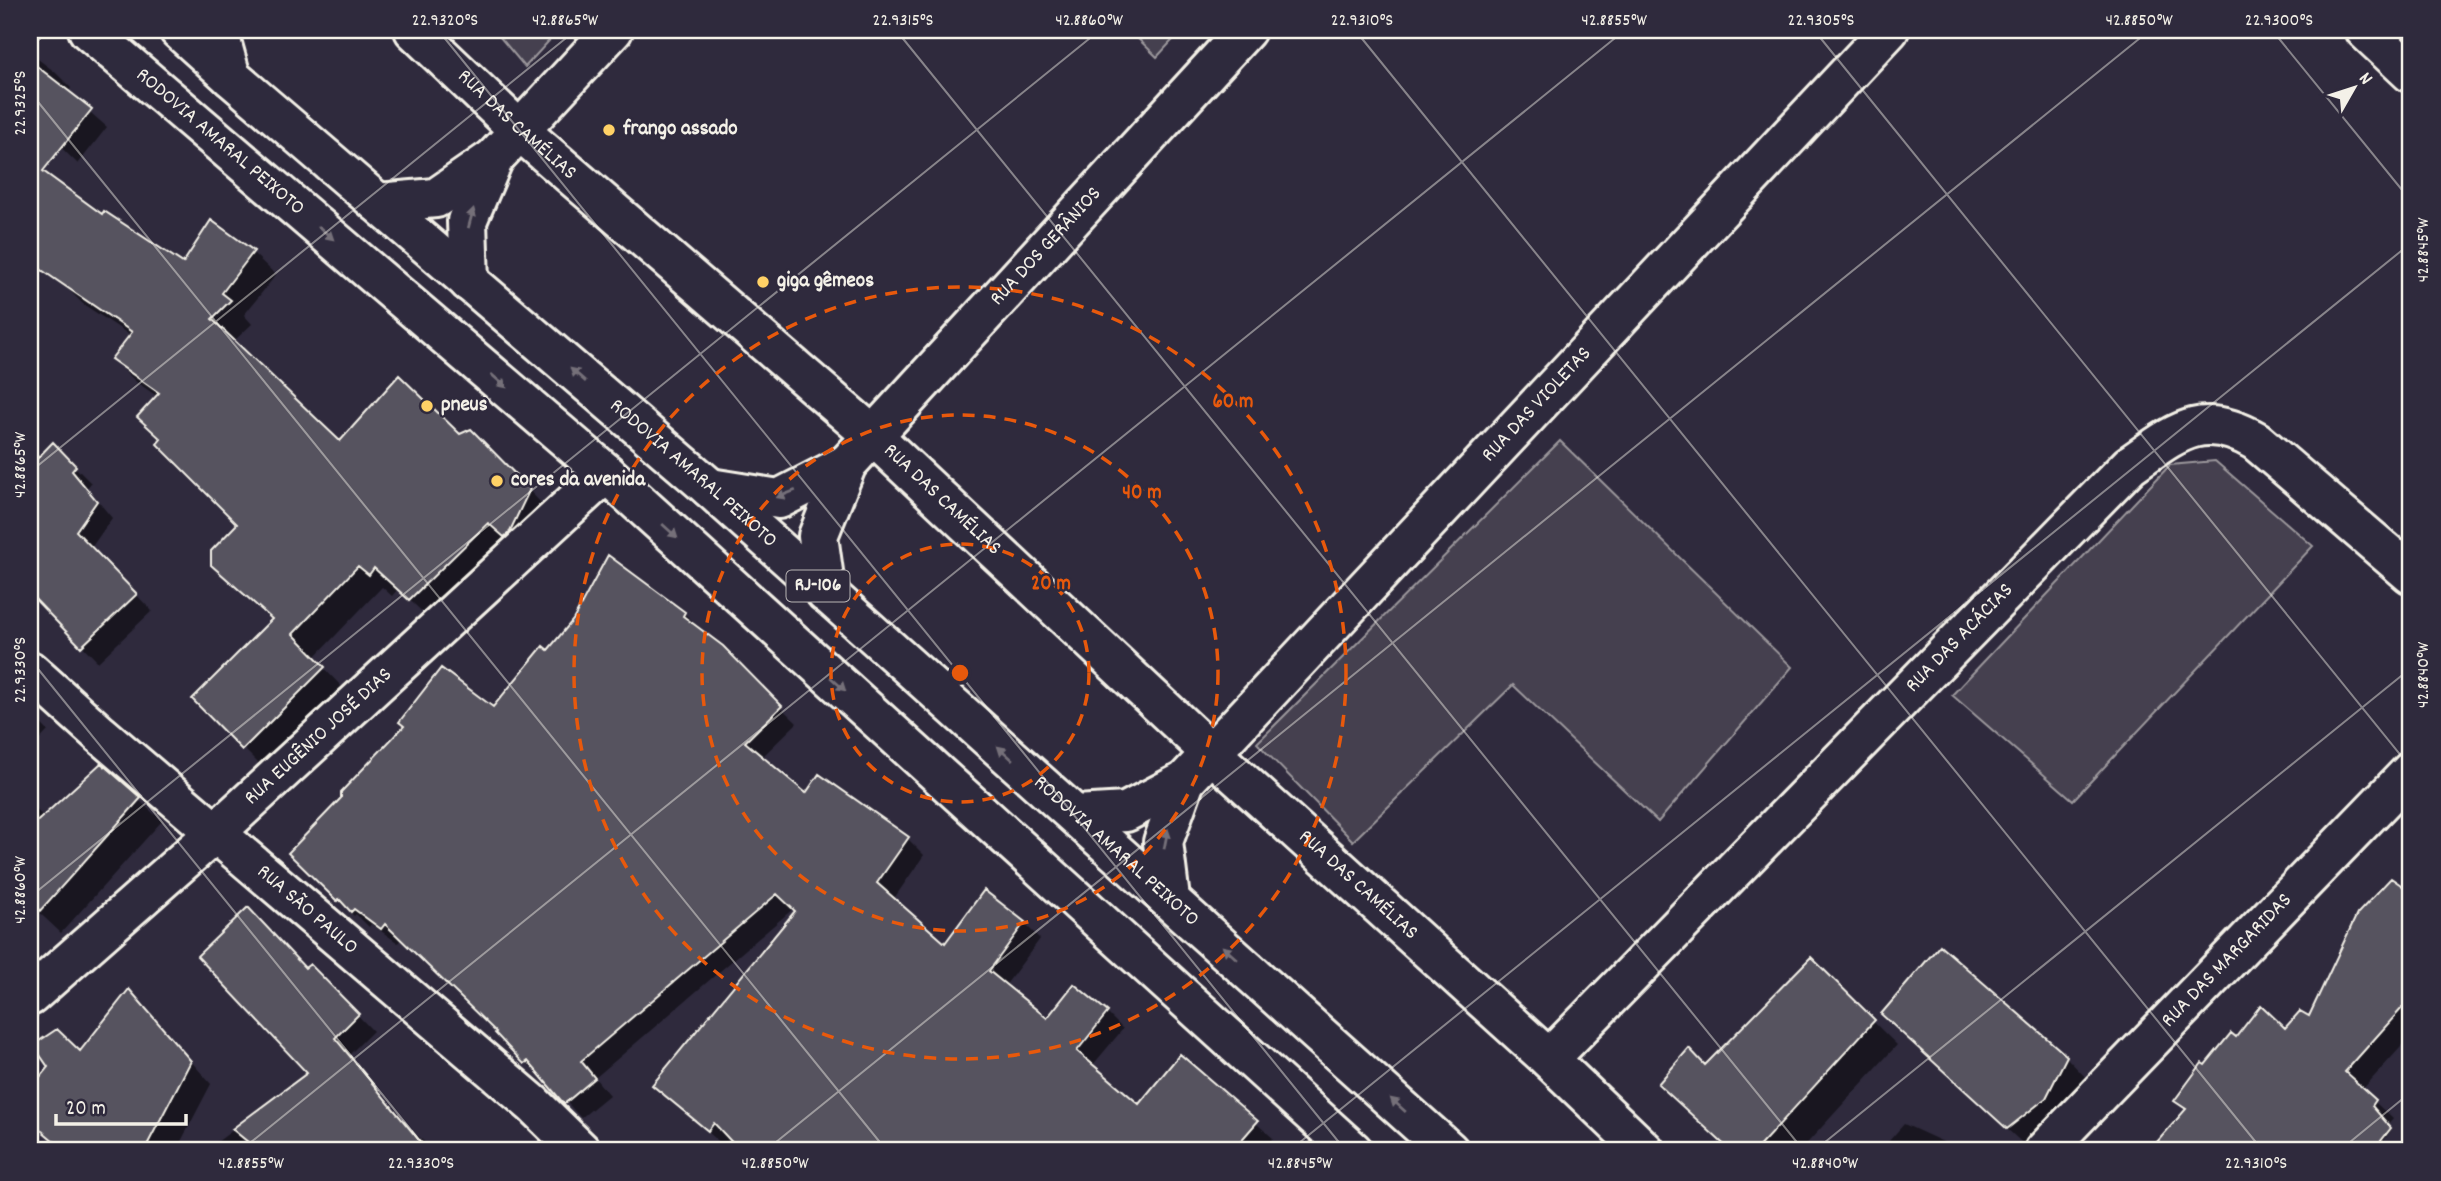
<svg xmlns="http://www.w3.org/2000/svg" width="2441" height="1181" font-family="Dekko,sans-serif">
<rect width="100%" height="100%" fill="#2f2a3d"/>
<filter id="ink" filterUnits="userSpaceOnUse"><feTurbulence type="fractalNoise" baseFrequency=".0143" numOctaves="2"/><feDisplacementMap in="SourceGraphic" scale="14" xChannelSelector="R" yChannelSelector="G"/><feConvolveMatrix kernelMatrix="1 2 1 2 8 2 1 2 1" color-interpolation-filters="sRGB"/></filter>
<g filter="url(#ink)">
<path fill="#454050" stroke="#9c989c" stroke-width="2" d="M494,30H559L525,67Z
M1129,30H1182L1157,57Z
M1560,441L1792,667L1658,822L1513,685L1353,841L1257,743Z
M2215,461L2313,546L2073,800L1952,695L2170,465Z"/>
<path fill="#0007" d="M30,53L55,72L71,88L68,93L107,127L78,164L42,129L30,140Z
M30,164L103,216L183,266L211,222L253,253L276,275L244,315L252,324L233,342L340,443L460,437L471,431L551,513L432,621L398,589L392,596L382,587L314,658L346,691L266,771L194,699L273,621L236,587L239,524L139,417L158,397L135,381L113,359L131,336L83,304L60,281L67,272L30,244Z
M30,334L35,339L30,347Z
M53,445L91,483L87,488L112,518L91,548L152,611L98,662L36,598L48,587L30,569V450L39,459Z
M684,613L797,723L761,758L806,796L908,839L924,855L893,900L945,946L984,893L1024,923L1040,939L1005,986L1047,1020L1107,1013L1123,1029L1092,1066L1139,1106L1180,1057L1273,1138L1262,1150L1264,1151H743L731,1138L724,1146L654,1085L797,911L794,908L595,1078L609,1095L581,1118L543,1076L542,1078L497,1033L499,1032L402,938L398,943L371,924L369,927L356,914L354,916L290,853L493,710L548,652Z
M30,712L48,731L30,750Z
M101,766L162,821L61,933L30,904V804L44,817Z
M2392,880L2411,894V1031L2408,1034L2410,1037L2362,1090L2393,1119L2388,1125L2392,1129L2377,1151H2151L2187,1111L2177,1100L2205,1067L2236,1040L2285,1030L2310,1019Z
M1811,960L1897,1045L1800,1151H1734L1682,1104Z
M310,966L373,1031L349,1055L394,1109L336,1151H205L309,1073L306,970Z
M130,992L211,1084L176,1151H65L30,1121V1092L50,1067L81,1054Z
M1907,1037L2066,1057L2089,1081L2031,1151Z
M1904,1124L1963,1151H1880Z
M418,1136L433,1151H399Z"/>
<path fill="#56525f" stroke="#f4f1e8" stroke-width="2" d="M30,61L92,109L43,171L102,214L104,211L183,263L211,220L254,251L222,293L231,300L212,319L340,441L399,375L460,434L471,429L530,489L509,533L504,537L488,523L409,600L374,568L369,575L358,566L293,634L325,667L242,750L192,699L272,619L211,565V551L237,524L157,444L161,439L137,417L159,393L111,359L132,332L30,262Z
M53,442L76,466L72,471L97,501L76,531L137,594L81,647L30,594V466Z
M608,555L685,612L683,616L723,646L782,706L745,742L806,793L819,774L909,837L877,883L945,943L984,890L1025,922L989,971L1047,1018L1074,984L1108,1012L1077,1051L1139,1104L1180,1054L1258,1121L1232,1151H740L714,1123L708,1131L652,1085L795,911L777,894L581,1061L595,1078L564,1104L528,1061L524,1064L495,1033L496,1032L385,924L381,929L354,909L351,912L339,899L337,901L288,853L341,798V792L404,726L399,722L441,668L493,707L543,646L548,650L573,620Z
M101,763L141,798L30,922V828Z
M2391,878L2411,892V998L2345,1072L2376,1100L2372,1106L2391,1128L2373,1151H2149L2186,1109L2174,1101L2202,1063L2205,1065L2231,1033L2236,1037L2261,1005L2285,1028L2300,1011L2309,1016L2357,914Z
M248,907L305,968L310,964L359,1014L335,1038L428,1151H259L232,1129L307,1073L197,956Z
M1940,945L2067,1056L2046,1098L2007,1129L1881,1014Z
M1811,957L1875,1020L1755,1151H1731L1658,1084L1689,1048L1705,1065Z
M129,989L191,1061L144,1151H66L30,1121V1089L48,1067L33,1045L57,1029L80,1051Z"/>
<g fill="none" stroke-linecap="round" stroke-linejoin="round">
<g stroke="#f4f1e8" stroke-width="44">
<g id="minor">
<path d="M218,30L231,77"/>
<path id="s1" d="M414,30L520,131L872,435L1211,753L1549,1059L1645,1151"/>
<path d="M2365,30L2411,73"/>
<path d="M378,203L436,198L494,158L613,30"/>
<path d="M469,282L467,221L494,158"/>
<path d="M710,488L779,499L847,464"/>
<path id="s2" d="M826,593L818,536L847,464L1246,30"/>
<path id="s3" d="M30,671L100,734L533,1104L581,1151"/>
<path id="s4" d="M1076,815L1126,812L1185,781L1889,30"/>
<path d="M1170,899L1163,842L1185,781"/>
<path id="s5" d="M30,996L215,833L606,473"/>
<path id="s6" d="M1549,1059L2130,465C2176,433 2201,409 2256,441L2411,574"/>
<path id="s7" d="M2044,1151L2411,771"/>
</g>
</g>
<g stroke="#f4f1e8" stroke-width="44">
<g id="trunk">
<path id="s8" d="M88,30L606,473L1353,1151"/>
<path id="s9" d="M179,30L231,77L710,488L1449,1151"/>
</g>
</g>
<use href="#minor" stroke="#2f2a3d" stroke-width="38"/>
<use href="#trunk" stroke="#2f2a3d" stroke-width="38"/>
</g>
<defs><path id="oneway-solid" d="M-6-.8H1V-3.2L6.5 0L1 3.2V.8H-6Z" transform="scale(1.75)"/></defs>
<g fill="#747079">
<use href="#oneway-solid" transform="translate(471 218) rotate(-75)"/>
<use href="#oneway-solid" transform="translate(326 233) rotate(41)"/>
<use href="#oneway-solid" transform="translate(578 375) rotate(-139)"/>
<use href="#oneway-solid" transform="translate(499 381) rotate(41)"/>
<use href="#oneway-solid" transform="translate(786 494) rotate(159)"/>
<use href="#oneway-solid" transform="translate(670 531) rotate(42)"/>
<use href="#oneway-solid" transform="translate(838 684) rotate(42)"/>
<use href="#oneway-solid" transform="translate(1005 753) rotate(-138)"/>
<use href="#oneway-solid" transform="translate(1166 839) rotate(-79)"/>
<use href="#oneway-solid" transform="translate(1230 953) rotate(-138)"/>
<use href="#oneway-solid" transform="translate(1398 1105) rotate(-138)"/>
</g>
</g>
<path fill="none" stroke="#f4f1e8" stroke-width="2" stroke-opacity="0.45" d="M438,30L1346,1151M896,30L1804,1151M1355,30L2263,1151M1814,30L2411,768M2272,30L2411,201M30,47L51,30M30,92L887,1151M30,472L576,30M30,659L428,1151M30,897L1100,30M240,1151L1625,30M765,1151L2150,30M1289,1151L2411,243M1814,1151L2411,668M2339,1151L2411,1092"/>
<g fill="none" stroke="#e8590c" stroke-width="3.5" stroke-dasharray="12 9">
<circle cx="960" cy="673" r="129"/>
<circle cx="960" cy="673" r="258"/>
<circle cx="960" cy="673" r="386"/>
</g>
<g fill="#ffd166" stroke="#2f2a3d" stroke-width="2.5">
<circle cx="609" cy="130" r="7"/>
<circle cx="763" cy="282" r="7"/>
<circle cx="427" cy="406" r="7"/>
<circle cx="497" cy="481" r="7"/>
</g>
<g text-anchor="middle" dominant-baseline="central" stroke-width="5" stroke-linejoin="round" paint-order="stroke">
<rect fill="#2f2a3d" stroke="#b9b5b5" stroke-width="2" x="786.5" y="570.5" width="63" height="31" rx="5"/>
<g font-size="19" font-weight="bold" fill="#f4f1e8">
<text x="818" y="586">RJ-106</text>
</g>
<g font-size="21" fill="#f4f1e8" stroke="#2f2a3d">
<text stroke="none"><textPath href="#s1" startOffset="140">RUA DAS CAMÉLIAS</textPath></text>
<text stroke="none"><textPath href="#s8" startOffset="173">RODOVIA AMARAL PEIXOTO</textPath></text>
<text stroke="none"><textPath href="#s2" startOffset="430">RUA DOS GERÂNIOS</textPath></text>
<text stroke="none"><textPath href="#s4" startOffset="632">RUA DAS VIOLETAS</textPath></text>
<text stroke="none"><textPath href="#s9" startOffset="679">RODOVIA AMARAL PEIXOTO</textPath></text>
<text stroke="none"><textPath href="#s1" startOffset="707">RUA DAS CAMÉLIAS</textPath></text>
<text stroke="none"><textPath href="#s6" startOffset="588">RUA DAS ACÁCIAS</textPath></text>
<text stroke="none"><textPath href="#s5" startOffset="388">RUA EUGÊNIO JOSÉ DIAS</textPath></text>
<text stroke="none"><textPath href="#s9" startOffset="1246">RODOVIA AMARAL PEIXOTO</textPath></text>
<text stroke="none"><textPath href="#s1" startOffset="1274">RUA DAS CAMÉLIAS</textPath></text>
<text stroke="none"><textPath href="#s3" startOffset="366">RUA SÃO PAULO</textPath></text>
<text stroke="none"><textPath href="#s7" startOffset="264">RUA DAS MARGARIDAS</textPath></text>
</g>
<g font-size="21" font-weight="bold" fill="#f4f1e8" stroke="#2f2a3d" text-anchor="start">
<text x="623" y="130">frango assado</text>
<text x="777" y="282">giga gêmeos</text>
<text x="441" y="406">pneus</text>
<text x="511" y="481">cores da avenida</text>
</g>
</g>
<circle cx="960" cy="673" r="10" fill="#e8590c" stroke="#2f2a3d" stroke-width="3.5"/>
<g font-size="21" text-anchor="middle" font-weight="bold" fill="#e8590c" stroke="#2f2a3d" stroke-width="5" stroke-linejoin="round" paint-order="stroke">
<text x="1233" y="407">60 m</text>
<text x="1142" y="498">40 m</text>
<text x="1051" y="589">20 m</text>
</g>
<rect width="2441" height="1181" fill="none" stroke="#2f2a3d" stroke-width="77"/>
<g transform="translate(2354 88) rotate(51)" stroke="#2f2a3d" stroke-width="5" paint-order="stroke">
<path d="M0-5L12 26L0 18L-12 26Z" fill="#f4f1e8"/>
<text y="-10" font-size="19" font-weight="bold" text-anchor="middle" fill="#f4f1e8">N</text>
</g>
<path d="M56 1114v10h130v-10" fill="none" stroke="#f4f1e8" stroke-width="3.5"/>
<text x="66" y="1114" font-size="21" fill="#f4f1e8" stroke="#2f2a3d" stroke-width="5" paint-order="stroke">20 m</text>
<rect x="38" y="38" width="2364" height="1104" fill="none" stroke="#f4f1e8" stroke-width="2.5"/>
<g font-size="18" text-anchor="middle" fill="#f4f1e8">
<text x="445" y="25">22.9320°S</text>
<text x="565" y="25">42.8865°W</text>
<text x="903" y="25">22.9315°S</text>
<text x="1089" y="25">42.8860°W</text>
<text x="1362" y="25">22.9310°S</text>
<text x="1614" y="25">42.8855°W</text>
<text x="1821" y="25">22.9305°S</text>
<text x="2139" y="25">42.8850°W</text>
<text x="2279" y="25">22.9300°S</text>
<text transform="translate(19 103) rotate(-90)" y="6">22.9325°S</text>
<text transform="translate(2422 250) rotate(-90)" y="6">42.8845°W</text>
<text transform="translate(19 465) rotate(-90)" y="6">42.8865°W</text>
<text transform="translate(19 670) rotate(-90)" y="6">22.9330°S</text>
<text transform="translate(2422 675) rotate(-90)" y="6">42.8840°W</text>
<text transform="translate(19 890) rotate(-90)" y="6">42.8860°W</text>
<text x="251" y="1168">42.8855°W</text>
<text x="421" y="1168">22.9330°S</text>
<text x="775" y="1168">42.8850°W</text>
<text x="1300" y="1168">42.8845°W</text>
<text x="1825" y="1168">42.8840°W</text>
<text x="2256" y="1168">22.9310°S</text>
</g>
</svg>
